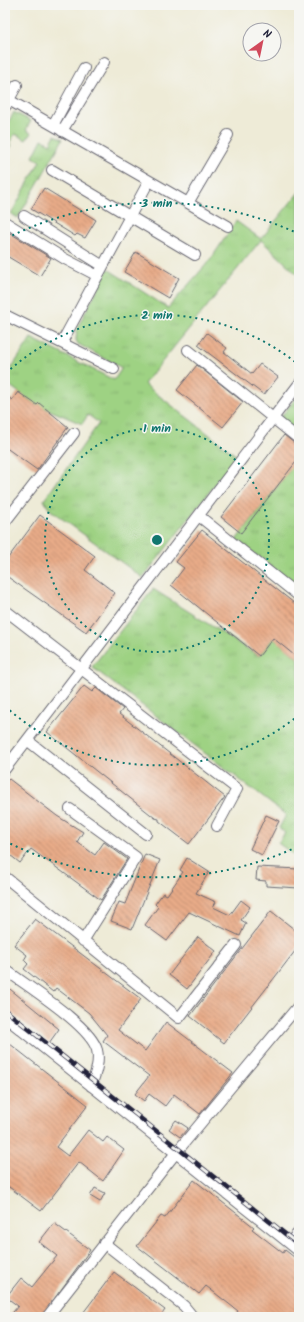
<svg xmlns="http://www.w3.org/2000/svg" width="304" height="1322" font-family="Kalam,sans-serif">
<defs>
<pattern id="grass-tufts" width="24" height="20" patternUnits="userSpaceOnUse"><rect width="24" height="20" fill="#9ed283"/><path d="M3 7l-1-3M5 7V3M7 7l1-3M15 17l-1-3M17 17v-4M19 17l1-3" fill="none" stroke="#88b472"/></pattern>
<pattern id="building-back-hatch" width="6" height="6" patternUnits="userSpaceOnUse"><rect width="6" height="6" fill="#e8ab88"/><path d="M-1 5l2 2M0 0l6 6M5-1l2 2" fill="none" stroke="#bc8b70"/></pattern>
</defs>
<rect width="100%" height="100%" fill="#f6f6f2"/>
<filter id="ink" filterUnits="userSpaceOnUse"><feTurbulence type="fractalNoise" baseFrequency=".025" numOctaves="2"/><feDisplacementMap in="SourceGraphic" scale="8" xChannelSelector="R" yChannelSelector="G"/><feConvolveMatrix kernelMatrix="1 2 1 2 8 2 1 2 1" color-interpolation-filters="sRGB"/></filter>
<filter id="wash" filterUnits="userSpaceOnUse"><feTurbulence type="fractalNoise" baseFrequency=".012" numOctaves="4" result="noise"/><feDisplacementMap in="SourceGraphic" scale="16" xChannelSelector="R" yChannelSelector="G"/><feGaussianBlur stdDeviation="0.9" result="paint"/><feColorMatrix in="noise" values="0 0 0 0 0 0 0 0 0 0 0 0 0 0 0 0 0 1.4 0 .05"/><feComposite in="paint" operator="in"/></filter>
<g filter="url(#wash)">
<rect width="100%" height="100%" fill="#eeebd7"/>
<path fill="url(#grass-tufts)" stroke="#607a5f" d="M14,112L31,121L26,130L31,133L26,140L15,134L9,143L12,145L5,156V128Z
M55,135L63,139L18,218L11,214L40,161L33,157L42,139L50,144Z
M299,192V276L261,240L144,384L237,456L143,578L49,509L44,500L99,423L88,415L82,424L33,403L5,382V378L31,338L114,380L122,368L78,344L76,340L77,328L108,269L168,308L211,259L236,221L261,239Z
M299,394V434L280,418Z
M299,458V589L236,540Z
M153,589L259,656L273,638L299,659V859L278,843L285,833L279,828L286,815L92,667Z"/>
<g id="blocks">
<path fill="url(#building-back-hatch)" d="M44,188L96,220L85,238L77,234L75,236L31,209Z
M5,230L51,258L40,276L5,255Z
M136,252L179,278L168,298L124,272Z
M207,333L227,348L224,352L252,374L260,364L278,377L264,395L198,345Z
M197,365L243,402L223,427L177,390Z
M18,392L37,405L39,403L68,427L37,470L5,447V395L12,400Z
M284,435L299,447V458L241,533L221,517Z
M40,515L95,556L85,570L115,593L86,632L5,575V562Z
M202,530L299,607V659L273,638L259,656L171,585L184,568L176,562Z
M84,686L92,692L96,688L123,709L119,714L225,797L189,844L159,821V819L155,818L47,732Z
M9,779L57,816L83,832L77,842L95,855L104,842L127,859L101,900L31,849L20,863L5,851V783Z
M266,815L279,821L262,855L250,849Z
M145,854L160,860L132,929L111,921L119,902L125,904Z
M187,858L209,872L196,893L216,902L213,907L230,915L241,900L250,907L241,920L246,923L240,936L189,912L167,941L145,925L158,907L155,904L163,893L167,895L183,872L180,870Z
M257,867L299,869V888L266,886V881L256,880Z
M271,911L299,933V946L224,1043L190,1016Z
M35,919L141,999L118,1030L145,1051L166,1022L233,1073L200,1114L174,1094L165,1106L149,1094L144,1101L135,1094L149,1076L103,1041L107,1035L89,1013L56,988L53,992L24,969L28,964L24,960L27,955L14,945Z
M198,937L216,951L187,989L169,975Z
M5,985L59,1029L49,1043L5,1008Z
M5,1040L88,1105L56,1147L68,1156L88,1130L103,1142L107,1137L124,1150L103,1181L79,1162L41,1211L5,1184Z
M176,1120L188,1128L180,1137L169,1129Z
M194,1180L254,1227L252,1229L283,1253L285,1250L299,1261V1317H234L238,1311L206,1286L199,1294L137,1246L161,1216L165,1218Z
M95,1188L105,1193L100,1202L90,1196Z
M54,1223L90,1250L41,1317H9L18,1306L6,1297L21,1278L32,1287L57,1256L39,1242Z
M114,1272L165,1310L160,1317H80Z"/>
</g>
</g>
<g filter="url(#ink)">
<use href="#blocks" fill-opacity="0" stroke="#696872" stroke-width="1"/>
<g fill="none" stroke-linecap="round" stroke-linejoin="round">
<g stroke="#696872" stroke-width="12">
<path id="minor" d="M9,100L228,226
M5,107L17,85
M53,125L84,68
M62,131L104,62
M52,170L195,255
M188,203L228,135
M24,216L103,266
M5,222L65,259L98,276
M5,315L114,369
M62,342L149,181
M188,350L299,439
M199,516L299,596
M5,522L74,433
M5,610L237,789L217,826
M27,740L146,834
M5,769L299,384
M70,809L136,857L83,941
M5,877L179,1018L236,945
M6,970C28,987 90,1025 97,1050C100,1062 95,1075 91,1086
M5,1017L299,1251
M104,1243L184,1306L193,1317
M289,1243L299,1232
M47,1317L175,1154L299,1005"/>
</g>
<use href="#minor" stroke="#fff" stroke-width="10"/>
<g stroke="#22223b" stroke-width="4.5">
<path id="rail" d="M5,1010L299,1245"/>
</g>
<use href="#rail" stroke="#f6f6f2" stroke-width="3" stroke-dasharray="9" stroke-linecap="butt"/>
</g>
</g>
<g fill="none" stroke="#0f766e" stroke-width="2" stroke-dasharray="2 4">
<circle cx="157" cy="540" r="112"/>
<path d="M299 715A225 225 0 0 1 6 707M6 373A225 225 0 0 1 299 365"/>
<path d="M297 847A337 337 0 0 1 7 842M7 238A337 337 0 0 1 297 233"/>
</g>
<circle cx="157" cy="540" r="6" fill="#0f766e" stroke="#f6f6f2" stroke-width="2"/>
<g font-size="12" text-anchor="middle" font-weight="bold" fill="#0f766e" stroke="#f6f6f2" stroke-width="3" stroke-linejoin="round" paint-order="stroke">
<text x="157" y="207">3 min</text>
<text x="157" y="319">2 min</text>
<text x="157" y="432">1 min</text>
</g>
<rect width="304" height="1322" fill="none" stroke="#f6f6f2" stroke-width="20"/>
<g transform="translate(262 42) rotate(33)"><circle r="19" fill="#f6f6f2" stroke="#a1a1a9"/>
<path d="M0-3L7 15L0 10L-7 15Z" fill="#d1495b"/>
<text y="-6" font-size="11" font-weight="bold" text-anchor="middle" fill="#22223b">N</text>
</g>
</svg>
